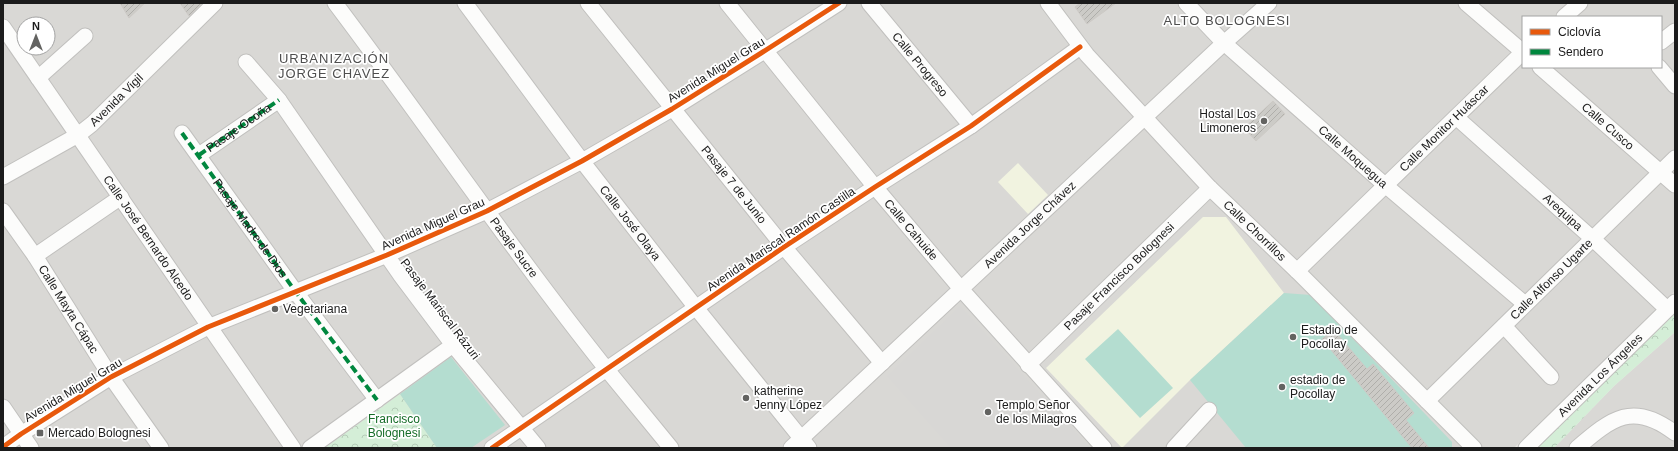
<svg xmlns="http://www.w3.org/2000/svg" width="1678" height="451" font-family="Arial,sans-serif">
<defs>
<pattern id="park-crowns" width="20" height="18" patternUnits="userSpaceOnUse"><rect width="20" height="18" fill="#d4eed7"/><path d="M2 6a3 3 0 1 1 6 0M12 15a3 3 0 1 1 6 0" fill="none" stroke="#b5ccb8"/></pattern>
<pattern id="building-hatch" width="6" height="6" patternUnits="userSpaceOnUse"><rect width="6" height="6" fill="#cccbc7"/><path d="M-1 1l2-2M0 6l6-6M5 7l2-2" fill="none" stroke="#afaeaa"/></pattern>
</defs>
<rect width="100%" height="100%" fill="#eae9e4"/>
<path fill="#d9d8d5" fill-rule="evenodd" d="M3,3H1675V291L1514,448H3ZM1523,17H1661V67H1523ZM24,24H48V48H24Z
M1675,332V448H1554L1614,386Z"/>
<path fill="#f1f3e0" d="M1018,163L1048,195L1028,214L998,182Z
M1203,217H1226L1284,293L1190,380L1122,448L1046,368Z"/>
<path fill="#d8d7d5" d="M960,306L1090,448H951L887,376Z"/>
<path fill="url(#park-crowns)" d="M1675,314V332L1614,386L1554,448H1535L1606,376Z
M400,394L437,448H325Z"/>
<path fill="#b4ddd0" d="M1284,293L1311,295L1452,442V448H1246L1190,380Z
M1118,329L1173,388L1140,418L1085,359Z
M451,357L505,425L471,448H437L400,394Z"/>
<path fill="url(#building-hatch)" stroke="#cdcac6" d="M120,3H145L129,18Z
M180,3H202L189,16Z
M1080,3H1116L1087,24L1075,7Z
M1273,101L1285,114L1256,141L1244,128Z
M1334,330L1367,369L1373,364L1414,413L1406,420L1429,448H1412L1322,339Z"/>
<g fill="none" stroke-linecap="round" stroke-linejoin="round">
<g stroke="#c1c0be" stroke-width="17">
<g id="minor">
<path id="s1" d="M335,3C427,125 513,252 608,371C629,397 650,422 671,448"/>
<path id="s2" d="M465,3L582,161L697,309L809,448"/>
<path id="s3" d="M588,3L784,247L882,363"/>
<path id="s4" d="M727,3L875,187L961,289L1104,448"/>
<path id="s5" d="M869,3L971,126"/>
<path id="s6" d="M1048,3L1087,55L1210,188L1297,271L1474,448"/>
<path id="s7" d="M1186,3L1224,43L1385,185L1525,304"/>
<path d="M1466,3L1523,52"/>
<path d="M1564,17L1580,3"/>
<path id="s8" d="M3,27L293,448"/>
<path d="M1661,42L1675,31"/>
<path d="M246,62L279,100L401,276L453,345L538,448"/>
<path id="s9" d="M1540,67L1675,185"/>
<path d="M1659,67L1675,86"/>
<path d="M38,78L85,36"/>
<path id="s10" d="M1456,117L1593,239L1667,309"/>
<path id="s11" d="M182,133L295,291L377,400"/>
<path d="M199,155L279,100"/>
<path id="s12" d="M3,177L78,135L92,124L215,3"/>
<path id="s13" d="M3,211L35,256L111,377L161,448"/>
<path d="M35,256L121,197"/>
<path id="s14" d="M1297,271L1523,52"/>
<path d="M1504,326L1551,377"/>
<path id="s15" d="M1028,365L1210,188"/>
<path id="s16" d="M1427,401L1675,158"/>
<path d="M3,407L31,448"/>
<path d="M3,447L21,434L111,377L208,327L387,255L487,211L582,161L672,109L766,50L839,3"/>
<path d="M310,448L453,345"/>
<path d="M492,448L784,247L875,187L971,126L1080,47"/>
<path id="s17" d="M791,448L1224,43L1269,3"/>
<path d="M1174,448L1209,410"/>
<path id="s18" d="M1526,448L1675,302"/>
<path d="M1577,448C1612,418 1633,401 1675,433"/>
</g>
</g>
<use href="#minor" stroke="#fcfcfb" stroke-width="15"/>
<g stroke="#00873e" stroke-width="4" stroke-dasharray="8 4" stroke-linecap="butt">
<path d="M182,133L295,291L377,400"/>
<path id="s19" d="M199,155L279,100"/>
</g>
<g stroke="#fff" stroke-width="8">
<path id="cycleway" d="M3,447L21,434L111,377L208,327L387,255L487,211L582,161L672,109L766,50L839,3
M492,448L784,247L875,187L971,126L1080,47"/>
</g>
<use href="#cycleway" stroke="#e8590c" stroke-width="5"/>
</g>
<g fill="#636361" stroke="#fff" stroke-width="1.5">
<circle cx="1264" cy="121" r="4"/>
<circle cx="275" cy="309" r="4"/>
<circle cx="1293" cy="337" r="4"/>
<circle cx="1282" cy="387" r="4"/>
<circle cx="746" cy="398" r="4"/>
<circle cx="988" cy="412" r="4"/>
<rect x="36" y="429" width="8" height="8" rx="2"/>
</g>
<g text-anchor="middle" dominant-baseline="central" stroke-width="3.5" stroke-linejoin="round" paint-order="stroke">
<g font-size="12" fill="#1b1b1b" stroke="#fff">
<text stroke="none"><textPath href="#s5" startOffset="80">Calle Progreso</textPath></text>
<text transform="translate(716 70) rotate(-32)">Avenida Miguel Grau</text>
<text stroke="none"><textPath href="#s12" startOffset="138">Avenida Vigil</textPath></text>
<text stroke="none"><textPath href="#s9" startOffset="90">Calle Cusco</textPath></text>
<text stroke="none"><textPath href="#s19" startOffset="48">Pasaje Ocoña</textPath></text>
<text stroke="none"><textPath href="#s14" startOffset="205">Calle Monitor Huáscar</textPath></text>
<text stroke="none"><textPath href="#s7" startOffset="227">Calle Moquegua</textPath></text>
<text stroke="none"><textPath href="#s3" startOffset="233">Pasaje 7 de Junio</textPath></text>
<text stroke="none"><textPath href="#s10" startOffset="143">Arequipa</textPath></text>
<text stroke="none"><textPath href="#s2" startOffset="275">Calle José Olaya</textPath></text>
<text transform="translate(433 224) rotate(-24)">Avenida Miguel Grau</text>
<text stroke="none"><textPath href="#s17" startOffset="327">Avenida Jorge Chávez</textPath></text>
<text stroke="none"><textPath href="#s11" startOffset="117">Pasaje Madre de Dios</textPath></text>
<text stroke="none"><textPath href="#s4" startOffset="292">Calle Cahuide</textPath></text>
<text stroke="none"><textPath href="#s6" startOffset="308">Calle Chorrillos</textPath></text>
<text stroke="none"><textPath href="#s8" startOffset="256">Calle José Bernardo Alcedo</textPath></text>
<text transform="translate(781 239) rotate(-34)">Avenida Mariscal Ramón Castilla</text>
<text stroke="none"><textPath href="#s1" startOffset="303">Pasaje Sucre</textPath></text>
<text stroke="none"><textPath href="#s15" startOffset="127">Pasaje Francisco Bolognesi</textPath></text>
<text stroke="none"><textPath href="#s16" startOffset="174">Calle Alfonso Ugarte</textPath></text>
<text stroke="none"><textPath href="#s13" startOffset="118">Calle Mayta Cápac</textPath></text>
<text transform="translate(440 309) rotate(53)">Pasaje Mariscal Rázuri</text>
<text stroke="none"><textPath href="#s18" startOffset="104">Avenida Los Ángeles</textPath></text>
<text transform="translate(73 390) rotate(-31)">Avenida Miguel Grau</text>
</g>
<g font-size="12" fill="#1b1b1b" stroke="#fff" text-anchor="start">
<text x="1256" y="114" text-anchor="end">Hostal Los<tspan x="1256" dy="14">Limoneros</tspan></text>
<text x="283" y="309">Vegetariana</text>
<text x="1301" y="330">Estadio de<tspan x="1301" dy="14">Pocollay</tspan></text>
<text x="1290" y="380">estadio de<tspan x="1290" dy="14">Pocollay</tspan></text>
<text x="754" y="391">katherine<tspan x="754" dy="14">Jenny López</tspan></text>
<text x="996" y="405">Templo Señor<tspan x="996" dy="14">de los Milagros</tspan></text>
<text x="48" y="433">Mercado Bolognesi</text>
</g>
<g font-size="12" fill="#166d28" stroke="#fff">
<text x="394" y="419">Francisco<tspan x="394" dy="14">Bolognesi</tspan></text>
</g>
<g font-size="13" letter-spacing="1" fill="#4e4e4e" stroke="#fff">
<text x="1227" y="20">ALTO BOLOGNESI</text>
<text x="334" y="58">URBANIZACIÓN<tspan x="334" dy="15">JORGE CHAVEZ</tspan></text>
</g>
</g>
<rect width="1678" height="451" fill="none" stroke="#1b1b1b" stroke-width="8"/>
<rect x="1522" y="16" width="140" height="52" fill="#ffffff" stroke="#a4a4a4"/>
<rect x="1530" y="29" width="20" height="6" fill="#e8590c" stroke="#a4a4a4"/>
<text x="1558" y="36" font-size="12" fill="#1b1b1b">Ciclovía</text>
<rect x="1530" y="49" width="20" height="6" fill="#00873e" stroke="#a4a4a4"/>
<text x="1558" y="56" font-size="12" fill="#1b1b1b">Sendero</text>
<g transform="translate(36 36)"><circle r="19" fill="#ffffff" stroke="#a4a4a4"/>
<path d="M0-3L7 15L0 10L-7 15Z" fill="#636361"/>
<text y="-6" font-size="11" font-weight="bold" text-anchor="middle" fill="#1b1b1b">N</text>
</g>
</svg>
